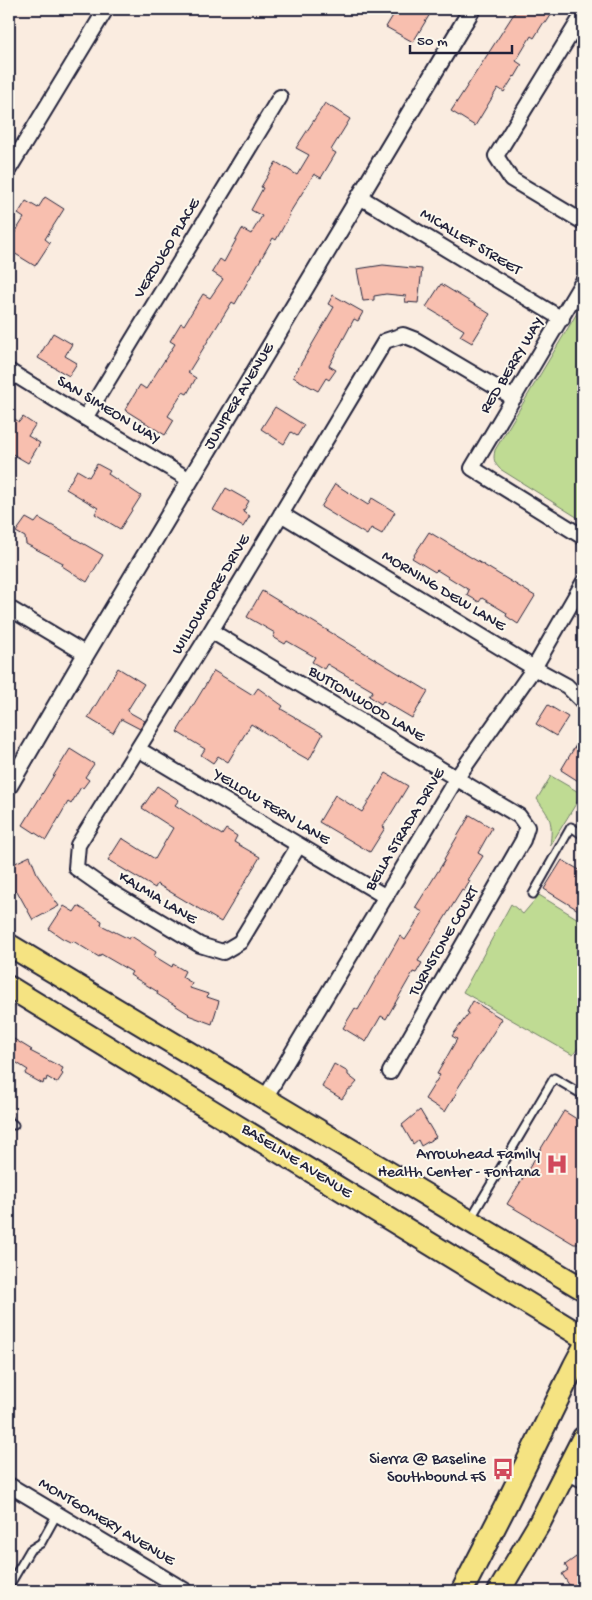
<svg xmlns="http://www.w3.org/2000/svg" width="592" height="1600" font-family="'Gochi Hand',sans-serif">
<rect width="100%" height="100%" fill="#faece0"/>
<filter id="ink" filterUnits="userSpaceOnUse"><feTurbulence type="fractalNoise" baseFrequency=".02" numOctaves="2"/><feDisplacementMap in="SourceGraphic" scale="10" xChannelSelector="R" yChannelSelector="G"/><feConvolveMatrix kernelMatrix="1 2 1 2 8 2 1 2 1" color-interpolation-filters="sRGB"/></filter>
<g filter="url(#ink)">
<path fill="#bfdb93" stroke="#707e67" d="M583,303V521L500,469C494,463 493,459 495,450Z
M551,776L582,794L550,846C553,821 551,819 537,799Z
M539,895L583,922V1041L573,1055L463,992L511,904L523,914Z"/>
<path fill="#f8bfaf" stroke="#22223b" d="M397,9H433L413,42L386,27Z
M517,9H555L546,23L544,22L534,38L531,36L516,61L522,65L515,77L514,76L504,92L498,88L475,126L451,111Z
M325,103L350,119L331,150L336,153L321,178L314,174L289,214L290,215L276,240L273,238L235,304L232,302L188,373L196,378L187,394L183,392L168,416L174,420L165,435L125,410L140,385L146,389L175,344L170,341L181,323L184,325L203,294L210,298L223,279L212,272L220,259L224,262L242,229L251,234L262,216L251,210L263,188L261,187L276,162L297,175L309,155L296,148Z
M45,197L64,209L45,239L50,243L35,266L9,250V242L24,218L18,214L26,201L38,208Z
M383,265L422,269L418,303L405,302L406,296L386,294L374,296V300L363,301L357,269Z
M441,284L490,314L472,343L460,336L464,330L426,307Z
M333,295L363,312L358,321L354,319L329,366L336,370L329,380L326,378L318,391L293,377L334,307L328,304Z
M53,333L72,344L65,356L77,363L69,376L38,358Z
M275,407L304,425L297,436L291,432L284,444L261,429Z
M9,415L19,422L23,417L35,425L28,436L40,443L28,463L9,452Z
M97,464L110,471L108,474L141,496L120,529L95,514L98,508L66,489L77,470L89,477Z
M335,484L368,505L372,498L395,512L382,534L371,528L367,535L321,507Z
M226,488L249,501L243,512L250,516L243,527L213,510Z
M26,518L35,523L39,518L103,555L87,582L62,566L63,563L26,544L25,537L16,532Z
M429,532L535,596L518,624L506,616L507,613L482,598L479,602L467,595L469,590L437,570L435,572L412,558Z
M262,591L428,691L412,718L383,701L381,704L369,696L373,691L327,664L324,669L312,662L315,657L287,641L285,644L273,637L275,633L247,617Z
M118,668L144,684L127,711L145,721L140,729L121,719L113,733L88,718Z
M214,671L253,695L258,688L283,706L281,709L295,717V718L323,734L309,760L286,747V746L251,724L228,762L218,756L213,763L201,755L205,749L177,732Z
M548,705L568,717L556,736L536,724Z
M576,745L583,749V784L561,770Z
M70,749L94,764L85,777L89,780L83,788L81,787L71,804L68,802L46,840L23,825Z
M386,773L408,786L383,827L385,828L370,852L319,822L335,795L362,812Z
M157,786L179,800L175,805L222,835L226,829L237,836L234,842L260,857L221,922L157,884L155,888L108,860L122,838L155,859L173,828L142,808Z
M470,815L492,828L478,853L483,856L468,880L470,881L464,891L462,890L418,961L422,963L416,973L413,972L386,1019L381,1016L366,1042L343,1028L355,1008L358,1010L400,936L405,940L423,912L415,908L445,860L444,859Z
M30,856L38,876L59,906L33,920L17,891L14,893L9,882V866Z
M562,860L583,872V913L544,889Z
M64,906L74,912L78,906L102,921L101,925L129,939L131,936L156,952L154,956L172,967L173,964L185,971L182,977L192,983L190,988L208,994L207,997L219,1001L212,1024L188,1015L189,1014L157,994L158,992L130,975L132,972L101,954L99,957L73,941L72,943L62,938L49,929Z
M473,1001L502,1019L456,1091L457,1092L445,1112L425,1099L440,1075L437,1074L457,1039L452,1036L469,1013L467,1012Z
M9,1036L32,1050L30,1051L63,1068L61,1072L63,1074L57,1083L47,1077L46,1081L44,1080L43,1084L25,1074L28,1070L9,1058Z
M334,1064L348,1072V1075L357,1082L351,1089H349L342,1099L322,1087Z
M420,1110L436,1137L421,1146L418,1140L413,1144L402,1125Z
M564,1111L583,1123V1244H574L507,1204Z
M576,1557L583,1566V1588L578,1591H573L562,1574L568,1570L565,1565Z"/>
<g fill="none" stroke-linecap="round" stroke-linejoin="round">
<g stroke="#22223b" stroke-width="11">
<path id="service" d="M533,894L571,827L583,835
M9,1121L14,1125
M471,1218L554,1078L583,1095
M565,1475L583,1484
M9,1586L30,1550L41,1543L57,1514"/>
</g>
<g stroke="#22223b" stroke-width="18">
<path id="minor" d="M583,14L496,156L511,179L583,222
M9,169L106,9
M360,197L562,319
M583,281L472,468L583,537
M9,371L85,418L190,480
M85,418L280,97
M281,514L534,668L567,686L583,702
M9,608L86,654
M211,631L519,816L527,827L523,840L390,1072
M138,749L386,897
M299,845L240,942L223,952L200,945L103,887L76,868L78,845L211,631L385,341L403,335L416,340L514,398
M265,1098L456,779L534,668L583,583
M9,1485L186,1591"/>
</g>
<g stroke="#22223b" stroke-width="20">
<path id="tertiary" d="M9,786L86,654L472,9"/>
</g>
<g stroke="#22223b" stroke-width="25">
<path id="primary" d="M9,945L583,1289
M9,987L583,1337
M462,1591L507,1503L574,1366L583,1349
M499,1591L539,1524L583,1438"/>
</g>
<use href="#service" stroke="#fbf7ec" stroke-width="7"/>
<use href="#minor" stroke="#fbf7ec" stroke-width="14"/>
<use href="#tertiary" stroke="#fbf7ec" stroke-width="16"/>
<use href="#primary" stroke="#f5e382" stroke-width="21"/>
</g>
</g>
<defs>
<g id="hospital-bare" transform="scale(1.725)"><path d="M-5-5h3v3.5h4V-5h3V5h-3V1.5h-4V5h-3Z" fill="#d1495b" stroke="#fbf7ec" stroke-width="2.5" paint-order="stroke"/></g>
<g id="bus-bare" transform="scale(1.725)"><path d="M-5-6H5V4H4V6H2V4H-2V6H-4V4H-5ZM-3.5-4V0h7V-4ZM-3.5 1.2v1.5H-2V1.2ZM2 1.2v1.5H3.5V1.2Z" fill="#d1495b" stroke="#fbf7ec" stroke-width="2.5" paint-order="stroke"/></g>
</defs>
<g fill-rule="evenodd">
<use href="#hospital-bare" x="557" y="1164"/>
<use href="#bus-bare" x="503" y="1469"/>
</g>
<g text-anchor="middle" dominant-baseline="central" stroke-width="4" stroke-linejoin="round" paint-order="stroke">
<g font-size="16" fill="#22223b" stroke="#fbf7ec">
<text transform="translate(470 243) rotate(31)">MICALLEF STREET</text>
<text transform="translate(168 249) rotate(-59)">VERDUGO PLACE</text>
<text transform="translate(513 366) rotate(-59)">RED BERRY WAY</text>
<text transform="translate(240 397) rotate(-59)">JUNIPER AVENUE</text>
<text transform="translate(108 411) rotate(31)">SAN SIMEON WAY</text>
<text transform="translate(443 592) rotate(31)">MORNING DEW LANE</text>
<text transform="translate(212 595) rotate(-59)">WILLOWMORE DRIVE</text>
<text transform="translate(366 705) rotate(31)">BUTTONWOOD LANE</text>
<text transform="translate(271 808) rotate(31)">YELLOW FERN LANE</text>
<text transform="translate(406 830) rotate(-59)">BELLA STRADA DRIVE</text>
<text transform="translate(157 899) rotate(31)">KALMIA LANE</text>
<text transform="translate(445 942) rotate(-60)">TURNSTONE COURT</text>
<text transform="translate(296 1162) rotate(32)">BASELINE AVENUE</text>
<text transform="translate(106 1523) rotate(31)">MONTGOMERY AVENUE</text>
</g>
<g font-size="16" fill="#22223b" stroke="#fbf7ec" text-anchor="end">
<text x="540" y="1155">Arrowhead Family<tspan x="540" dy="18">Health Center - Fontana</tspan></text>
<text x="486" y="1460">Sierra @ Baseline<tspan x="486" dy="18">Southbound FS</tspan></text>
</g>
</g>
<rect width="592" height="1600" fill="none" stroke="#fbf7ec" stroke-width="30"/>
<rect x="15" y="15" width="562" height="1570" fill="none" stroke="#22223b" stroke-width="2" filter="url(#ink)"/>
<path d="M410 45v8h102v-8" fill="none" stroke="#22223b" stroke-width="2.5"/>
<text x="417" y="45" font-size="15" fill="#22223b" stroke="#fbf7ec" stroke-width="4" paint-order="stroke">50 m</text>
</svg>
